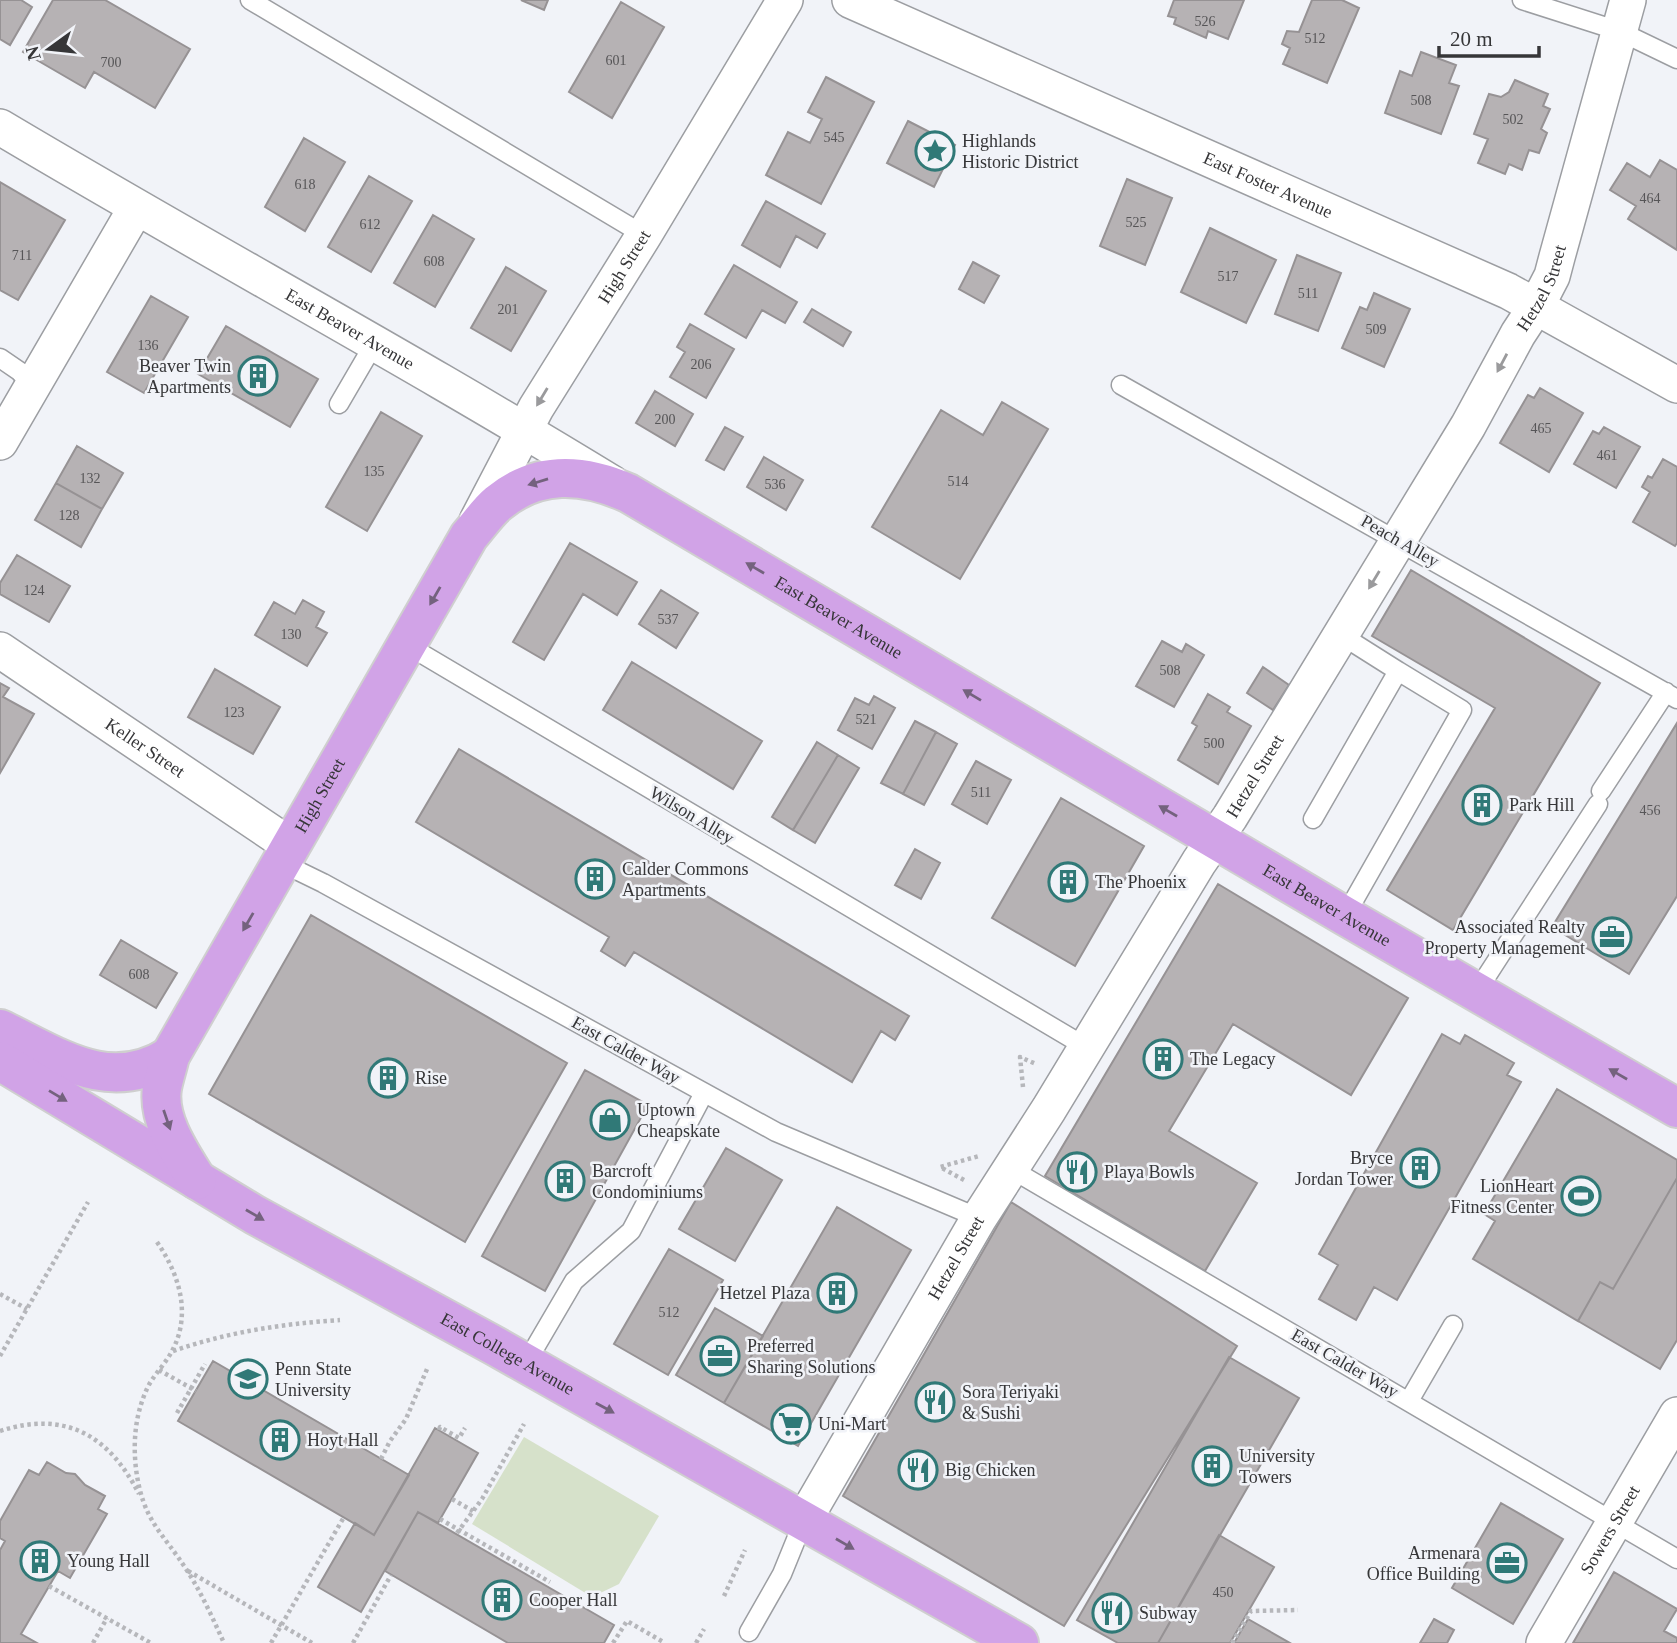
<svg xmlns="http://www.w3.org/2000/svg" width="1677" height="1643" font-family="Georgia,serif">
<rect width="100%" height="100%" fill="#f1f3f8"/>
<path fill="#d6e1ca" d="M524,1437L659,1516L619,1584L592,1597L472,1524Z"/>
<path fill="#b6b2b4" stroke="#969294" stroke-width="2" d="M0,0H21L32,7L10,45L0,39Z
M53,0H105L190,49L155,108L94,72L85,88L23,52Z
M521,0H548L544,10Z
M1174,0H1244L1228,39L1208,31L1206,38L1174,24L1176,18L1168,16Z
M1312,0H1342L1359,8L1327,83L1283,64L1290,48L1282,44L1287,31L1299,32Z
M621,2L664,27L612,118L569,92Z
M1421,52L1456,65L1449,83L1459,86L1441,134L1385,113L1400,71L1412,76Z
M826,77L874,102L821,204L766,175L788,132L810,143L822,119L808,112Z
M1515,80L1548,94L1543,106L1550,109L1541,129L1547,133L1539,153L1529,150L1522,170L1509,164L1505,174L1478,163L1488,139L1474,134L1489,94L1501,97L1509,92Z
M908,121L955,145L934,187L887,163Z
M304,138L345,162L305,231L265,207Z
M1660,160L1677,170V250L1628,219L1636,206L1610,190L1627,163L1650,177Z
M369,176L412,201L371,272L328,247Z
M1127,179L1172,198L1145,265L1100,246Z
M0,182L65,220L18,300L0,290Z
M766,201L825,234L817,248L796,236L780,267L742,245Z
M433,215L474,239L435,307L394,283Z
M1210,228L1276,260L1246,323L1181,292Z
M1297,255L1341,273L1318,331L1275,314Z
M973,262L999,276L984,303L959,289Z
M734,265L797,302L785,323L762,310L746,338L705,314Z
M506,267L546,291L511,351L471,328Z
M1374,293L1410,309L1384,367L1342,348L1360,307L1367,310Z
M151,296L188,317L144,393L107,372Z
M812,309L851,332L843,346L804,322Z
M690,324L734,349L706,398L670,377L685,352L677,347Z
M226,326L318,379L290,427L198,374Z
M1540,388L1583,413L1549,472L1500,443L1528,395L1534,398Z
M655,391L693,414L675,446L636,423Z
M1002,402L1048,429L960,579L872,527L941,410L983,435Z
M381,412L422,436L367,531L326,507Z
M725,427L743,437L724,470L706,460Z
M1604,427L1640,447L1616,488L1574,464L1593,431L1599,434Z
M77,446L123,473L102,509L56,483Z
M764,457L803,480L786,510L747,487Z
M1663,459L1677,467V543L1675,546L1633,522L1650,492L1642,487L1648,476L1652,478Z
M56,483L102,509L81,547L35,520Z
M570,543L637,582L617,615L583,594L544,660L513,642Z
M17,555L70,586L49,622L0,594V583Z
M1411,570L1600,683L1453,930L1387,890L1495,708L1372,636Z
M661,590L698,613L676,648L639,624Z
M303,600L324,612L316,627L327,633L307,666L255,635L274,602L295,614Z
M1162,641L1182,652L1186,644L1204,655L1174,707L1136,686Z
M632,662L762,741L733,789L603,710Z
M1263,667L1289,685L1273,710L1247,693Z
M215,669L280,707L253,754L188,717Z
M0,683L9,688L3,697L34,714L0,773Z
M1208,694L1230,707L1227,712L1251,726L1218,784L1178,760L1197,726L1192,723Z
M874,696L895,708L872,749L838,730L855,698L869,705Z
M915,721L936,732L903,794L881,783Z
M1677,723V896L1629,974L1552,927Z
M936,732L957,744L924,805L903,794Z
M817,742L838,755L793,830L772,817Z
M459,749L909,1016L895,1040L881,1031L852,1082L634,952L625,966L601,951L609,937L416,822Z
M838,755L859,768L815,843L793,830Z
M976,761L1011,780L987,824L952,804Z
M1061,798L1144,846L1075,966L992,918Z
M915,849L940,863L921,899L895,885Z
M1218,884L1408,998L1351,1095L1233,1024L1169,1131L1257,1183L1205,1271L1045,1176Z
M311,915L567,1063L465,1242L209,1094Z
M121,940L177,973L156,1008L100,975Z
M1442,1034L1460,1044L1465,1035L1514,1063L1507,1075L1521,1082L1397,1300L1374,1287L1356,1320L1319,1299L1338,1265L1319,1254Z
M585,1070L648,1105L545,1291L482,1256Z
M1557,1089L1677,1160V1178L1613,1289L1600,1282L1578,1321L1473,1259L1495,1221L1484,1214Z
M726,1148L782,1180L735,1261L679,1229Z
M1677,1178V1340L1660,1369L1578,1321L1600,1282L1613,1289Z
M1011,1202L1237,1346L1064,1626L843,1496Z
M837,1207L911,1250L798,1446L724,1403Z
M669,1249L723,1280L668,1375L614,1344Z
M715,1308L763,1336L724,1403L676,1375Z
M1229,1357L1299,1398L1158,1643H1118L1077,1620Z
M213,1361L409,1475L374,1535L178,1421Z
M435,1428L478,1453L438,1523L418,1512L361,1612L318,1587L355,1523L374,1535Z
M47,1462L66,1473L75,1474L85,1485L105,1496L98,1509L107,1514L70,1578L58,1571L21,1634L37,1643H0V1550L5,1541L0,1538V1521L29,1470L39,1475Z
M1501,1503L1563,1539L1513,1624L1452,1588Z
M418,1512L614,1625L604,1643H508L385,1571Z
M1219,1535L1274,1567L1245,1617L1230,1643H1158Z
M1614,1572L1677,1609L1664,1631L1677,1638V1643H1573Z
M1248,1619L1290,1643H1234Z
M1434,1619L1454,1630L1447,1643H1420Z"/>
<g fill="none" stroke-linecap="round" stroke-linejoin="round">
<g stroke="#9c9ea2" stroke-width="21">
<path id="service" d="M250,0L644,235
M1522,0L1619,31L1677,59
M0,358L19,371L32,385
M1121,385L1677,699
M339,404L374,344
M1341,635L1398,671
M407,645L1086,1047
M1601,791L1666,692
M1313,819L1398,671L1462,710L1345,916
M282,863L323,883L776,1132L979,1218
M1477,991L1598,804
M1011,1169L1677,1559
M526,1363L574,1281L631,1231L704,1093
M1409,1401L1453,1325
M749,1632L782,1574L804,1520"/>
</g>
<g stroke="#9c9ea2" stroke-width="38">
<g id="minor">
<path id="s1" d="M850,0L1508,291L1677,385"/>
<path id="s2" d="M0,127C203,248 411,360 613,484"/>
<path d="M0,442L136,208"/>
<path id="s3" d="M477,521L536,408L644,235L785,0"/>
<path id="s4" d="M0,650L291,846"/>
<path id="s5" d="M804,1520L979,1218L1049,1109L1199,862L1230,817L1468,426L1518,334L1537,305L1552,276L1557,257L1628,0"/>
<path id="s6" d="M1544,1643L1677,1415"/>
</g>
</g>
<g stroke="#cfcfcf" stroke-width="42">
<g id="primary">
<path d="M0,1029C57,1056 109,1095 170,1056"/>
<path id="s7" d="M0,1061L255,1215L495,1346L1019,1643"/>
<path id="s8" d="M197,1180C181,1154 157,1120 162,1088C164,1077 168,1066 170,1056L469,536C478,526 487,512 498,503C538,470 583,473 628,493L1345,916L1677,1108"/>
</g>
</g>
<path stroke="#b6b7bb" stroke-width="4.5" stroke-dasharray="3.5 3.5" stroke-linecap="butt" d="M1023,1087L1020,1057L1036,1064
M964,1180L940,1167L979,1156
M157,1242C179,1274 192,1314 172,1351C165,1365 152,1376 146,1391C135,1416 133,1443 136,1469C143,1522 162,1531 188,1572C202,1594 213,1619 224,1643
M0,1294L27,1309
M173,1351C229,1332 280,1324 340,1320
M0,1356L88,1202
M159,1370L196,1391
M177,1413L205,1364
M439,1430L440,1427L459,1438L465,1428
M0,1431C65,1410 109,1435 139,1494
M381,1459L390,1441L406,1419L427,1369
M452,1499L473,1511
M440,1519L550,1582
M457,1533L482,1499L524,1424
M188,1571L312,1643
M49,1586L151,1643
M724,1596L745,1550
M93,1643L107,1618
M271,1643L344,1517
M353,1643L391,1575
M613,1643L627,1621L665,1643
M696,1643L704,1629
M1232,1643L1251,1611L1298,1610"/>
<use href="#service" stroke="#fff" stroke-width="18"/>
<use href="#minor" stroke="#fff" stroke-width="35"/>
<use href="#primary" stroke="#d1a3e7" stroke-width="38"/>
</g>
<defs><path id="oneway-solid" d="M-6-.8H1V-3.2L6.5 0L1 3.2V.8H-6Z" transform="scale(1.75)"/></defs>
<g fill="#9a9a9c">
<use href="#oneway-solid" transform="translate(1502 363) rotate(118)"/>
<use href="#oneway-solid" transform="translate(542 397) rotate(121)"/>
<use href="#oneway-solid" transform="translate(1374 580) rotate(121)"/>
</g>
<g fill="#74627e">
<use href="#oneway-solid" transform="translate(538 482) rotate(163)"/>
<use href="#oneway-solid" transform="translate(755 568) rotate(-150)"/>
<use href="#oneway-solid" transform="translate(435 596) rotate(120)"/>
<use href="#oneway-solid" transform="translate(972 695) rotate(-149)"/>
<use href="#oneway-solid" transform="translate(1168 811) rotate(-150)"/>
<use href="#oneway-solid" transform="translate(248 922) rotate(120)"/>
<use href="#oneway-solid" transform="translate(1618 1074) rotate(-150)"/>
<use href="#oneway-solid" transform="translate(58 1096) rotate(31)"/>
<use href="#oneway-solid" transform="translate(167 1120) rotate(71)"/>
<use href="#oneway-solid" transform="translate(255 1215) rotate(30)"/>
<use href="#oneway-solid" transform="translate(605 1408) rotate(29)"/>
<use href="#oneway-solid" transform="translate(845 1544) rotate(30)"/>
</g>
<defs>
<g id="sight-ring" transform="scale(2.0125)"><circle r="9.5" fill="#f1f3f8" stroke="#307977" stroke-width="1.5"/><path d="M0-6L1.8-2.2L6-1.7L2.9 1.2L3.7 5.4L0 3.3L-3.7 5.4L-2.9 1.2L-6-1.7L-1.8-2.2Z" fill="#307977"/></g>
<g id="building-ring" transform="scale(2.0125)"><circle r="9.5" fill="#f1f3f8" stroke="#307977" stroke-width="1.5"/><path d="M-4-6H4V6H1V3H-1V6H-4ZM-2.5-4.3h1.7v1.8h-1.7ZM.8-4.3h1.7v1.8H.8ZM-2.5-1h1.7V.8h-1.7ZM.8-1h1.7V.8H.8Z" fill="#307977"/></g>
<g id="office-ring" transform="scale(2.0125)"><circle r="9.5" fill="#f1f3f8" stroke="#307977" stroke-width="1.5"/><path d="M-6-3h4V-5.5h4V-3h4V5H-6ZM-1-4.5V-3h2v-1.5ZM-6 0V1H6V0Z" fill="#307977"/></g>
<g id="shop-ring" transform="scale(2.0125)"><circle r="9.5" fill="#f1f3f8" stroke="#307977" stroke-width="1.5"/><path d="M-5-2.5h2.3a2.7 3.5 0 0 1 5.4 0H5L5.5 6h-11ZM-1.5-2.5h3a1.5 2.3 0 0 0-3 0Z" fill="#307977"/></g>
<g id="restaurant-ring" transform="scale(2.0125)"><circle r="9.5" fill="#f1f3f8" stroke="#307977" stroke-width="1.5"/><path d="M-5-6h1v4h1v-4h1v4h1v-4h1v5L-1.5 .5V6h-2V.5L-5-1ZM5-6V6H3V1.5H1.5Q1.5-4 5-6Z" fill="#307977"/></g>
<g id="stadium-ring" transform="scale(2.0125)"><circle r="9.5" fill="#f1f3f8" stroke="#307977" stroke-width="1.5"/><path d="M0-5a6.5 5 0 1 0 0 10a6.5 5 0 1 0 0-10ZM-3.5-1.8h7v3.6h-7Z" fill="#307977"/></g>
<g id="university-ring" transform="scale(2.0125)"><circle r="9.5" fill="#f1f3f8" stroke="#307977" stroke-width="1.5"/><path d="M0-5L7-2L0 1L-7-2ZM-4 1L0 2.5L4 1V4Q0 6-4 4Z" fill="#307977"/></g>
<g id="supermarket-ring" transform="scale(2.0125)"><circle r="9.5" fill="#f1f3f8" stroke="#307977" stroke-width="1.5"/><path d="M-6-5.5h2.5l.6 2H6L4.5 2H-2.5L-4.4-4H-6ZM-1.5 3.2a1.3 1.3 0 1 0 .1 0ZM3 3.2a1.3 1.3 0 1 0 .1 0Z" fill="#307977"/></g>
</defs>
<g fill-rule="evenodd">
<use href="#sight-ring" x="935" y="151"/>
<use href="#building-ring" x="258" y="376"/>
<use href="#building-ring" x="1482" y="805"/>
<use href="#building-ring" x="595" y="879"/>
<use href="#building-ring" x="1068" y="882"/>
<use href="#office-ring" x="1612" y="937"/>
<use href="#building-ring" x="1163" y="1059"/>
<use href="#building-ring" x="388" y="1078"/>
<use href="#shop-ring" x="610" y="1120"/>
<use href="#building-ring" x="1420" y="1168"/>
<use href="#restaurant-ring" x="1077" y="1172"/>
<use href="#building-ring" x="565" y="1181"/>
<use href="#stadium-ring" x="1581" y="1196"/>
<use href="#building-ring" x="837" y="1293"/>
<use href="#office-ring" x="720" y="1356"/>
<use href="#university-ring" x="248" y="1379"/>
<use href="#restaurant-ring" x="935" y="1402"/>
<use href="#supermarket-ring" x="791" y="1424"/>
<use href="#building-ring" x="280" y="1440"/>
<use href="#building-ring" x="1212" y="1466"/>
<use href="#restaurant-ring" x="918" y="1470"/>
<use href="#building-ring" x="40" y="1561"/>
<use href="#office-ring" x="1507" y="1563"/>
<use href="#building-ring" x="502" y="1600"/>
<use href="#restaurant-ring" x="1112" y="1613"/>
</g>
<g text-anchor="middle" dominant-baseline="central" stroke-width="5" stroke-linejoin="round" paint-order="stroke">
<g font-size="14" fill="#565557">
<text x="1205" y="21">526</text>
<text x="1315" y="38">512</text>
<text x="616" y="60">601</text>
<text x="111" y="62">700</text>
<text x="1421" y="100">508</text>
<text x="1513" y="119">502</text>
<text x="834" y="137">545</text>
<text x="305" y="184">618</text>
<text x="1650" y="198">464</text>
<text x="1136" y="222">525</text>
<text x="370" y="224">612</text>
<text x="22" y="255">711</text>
<text x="434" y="261">608</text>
<text x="1228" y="276">517</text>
<text x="1308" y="293">511</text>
<text x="508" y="309">201</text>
<text x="1376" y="329">509</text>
<text x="148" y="345">136</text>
<text x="701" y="364">206</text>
<text x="665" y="419">200</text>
<text x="1541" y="428">465</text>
<text x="1607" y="455">461</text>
<text x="374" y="471">135</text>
<text x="90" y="478">132</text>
<text x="958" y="481">514</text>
<text x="775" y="484">536</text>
<text x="69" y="515">128</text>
<text x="34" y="590">124</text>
<text x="668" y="619">537</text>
<text x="291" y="634">130</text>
<text x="1170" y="670">508</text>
<text x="234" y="712">123</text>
<text x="866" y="719">521</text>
<text x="1214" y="743">500</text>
<text x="981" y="792">511</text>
<text x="1650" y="810">456</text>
<text x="139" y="974">608</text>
<text x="669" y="1312">512</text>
<text x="1223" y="1592">450</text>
</g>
<g font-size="18" fill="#363638" stroke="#f1f3f8" text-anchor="start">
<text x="962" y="141">Highlands<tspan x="962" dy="21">Historic District</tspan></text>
<text x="231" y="366" text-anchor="end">Beaver Twin<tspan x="231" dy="21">Apartments</tspan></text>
<text x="1509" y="805">Park Hill</text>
<text x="622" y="869">Calder Commons<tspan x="622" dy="21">Apartments</tspan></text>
<text x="1095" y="882">The Phoenix</text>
<text x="1585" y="927" text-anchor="end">Associated Realty<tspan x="1585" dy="21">Property Management</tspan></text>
<text x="1190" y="1059">The Legacy</text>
<text x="415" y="1078">Rise</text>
<text x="637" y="1110">Uptown<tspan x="637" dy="21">Cheapskate</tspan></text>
<text x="1393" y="1158" text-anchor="end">Bryce<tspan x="1393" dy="21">Jordan Tower</tspan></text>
<text x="592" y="1171">Barcroft<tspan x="592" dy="21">Condominiums</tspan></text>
<text x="1104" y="1172">Playa Bowls</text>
<text x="1554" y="1186" text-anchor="end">LionHeart<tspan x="1554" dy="21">Fitness Center</tspan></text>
<text x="810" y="1293" text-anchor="end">Hetzel Plaza</text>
<text x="747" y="1346">Preferred<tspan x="747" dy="21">Sharing Solutions</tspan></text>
<text x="275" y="1369">Penn State<tspan x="275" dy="21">University</tspan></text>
<text x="962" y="1392">Sora Teriyaki<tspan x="962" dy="21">&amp; Sushi</tspan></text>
<text x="818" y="1424">Uni-Mart</text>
<text x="307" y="1440">Hoyt Hall</text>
<text x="1239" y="1456">University<tspan x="1239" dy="21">Towers</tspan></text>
<text x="945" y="1470">Big Chicken</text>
<text x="1480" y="1553" text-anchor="end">Armenara<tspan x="1480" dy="21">Office Building</tspan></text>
<text x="67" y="1561">Young Hall</text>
<text x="529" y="1600">Cooper Hall</text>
<text x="1139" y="1613">Subway</text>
</g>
<g font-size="18" fill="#363638" stroke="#f1f3f8">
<text stroke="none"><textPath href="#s1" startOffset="457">East Foster Avenue</textPath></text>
<text stroke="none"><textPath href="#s3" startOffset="294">High Street</textPath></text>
<text stroke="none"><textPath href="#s5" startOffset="1437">Hetzel Street</textPath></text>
<text stroke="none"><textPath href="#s2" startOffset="404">East Beaver Avenue</textPath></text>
<text transform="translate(1400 541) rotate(30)">Peach Alley</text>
<text stroke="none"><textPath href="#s8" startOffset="1160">East Beaver Avenue</textPath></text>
<text stroke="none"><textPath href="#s4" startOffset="175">Keller Street</textPath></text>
<text stroke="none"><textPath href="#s5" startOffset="870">Hetzel Street</textPath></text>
<text stroke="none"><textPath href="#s8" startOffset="434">High Street</textPath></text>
<text transform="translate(692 815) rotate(31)">Wilson Alley</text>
<text stroke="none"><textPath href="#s8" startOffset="1727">East Beaver Avenue</textPath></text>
<text transform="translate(626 1050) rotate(29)">East Calder Way</text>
<text stroke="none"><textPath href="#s5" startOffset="303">Hetzel Street</textPath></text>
<text stroke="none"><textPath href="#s7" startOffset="586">East College Avenue</textPath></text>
<text transform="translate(1345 1363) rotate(30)">East Calder Way</text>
<text stroke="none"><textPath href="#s6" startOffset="131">Sowers Street</textPath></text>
</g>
</g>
<g transform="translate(49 49) rotate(255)" stroke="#f1f3f8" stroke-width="5" paint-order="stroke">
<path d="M0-5L12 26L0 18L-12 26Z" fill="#363638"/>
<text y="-10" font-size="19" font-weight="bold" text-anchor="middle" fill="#363638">N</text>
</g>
<path d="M1439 46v10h100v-10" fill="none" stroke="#363638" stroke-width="3.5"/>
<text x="1450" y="46" font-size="21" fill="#363638" stroke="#f1f3f8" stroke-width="5" paint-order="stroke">20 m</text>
</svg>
